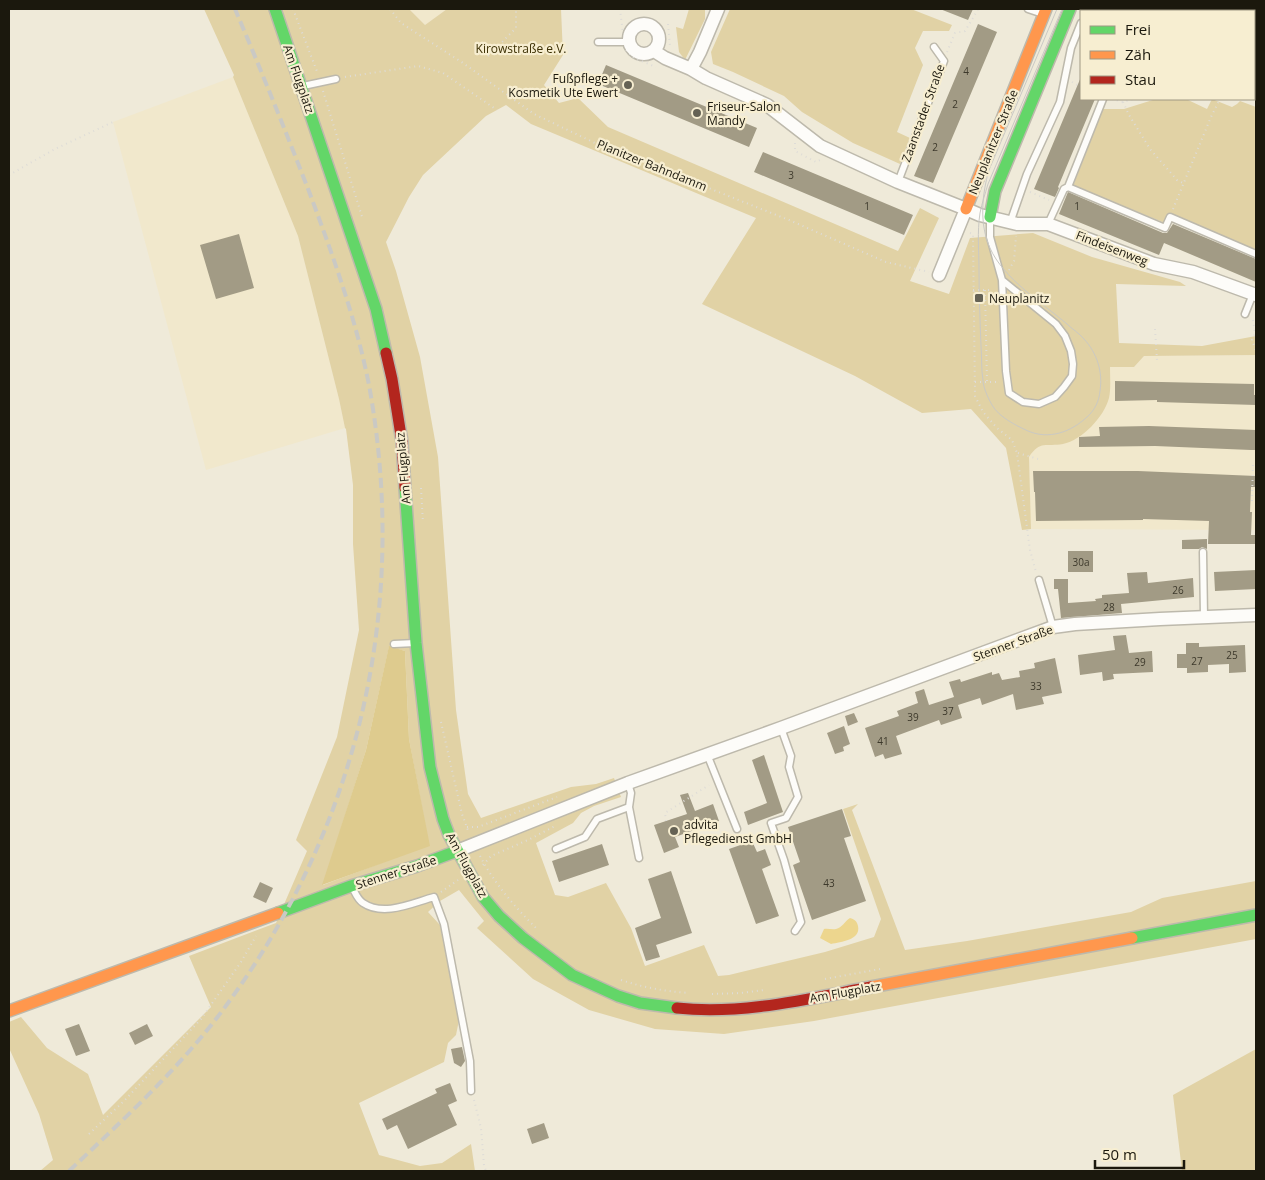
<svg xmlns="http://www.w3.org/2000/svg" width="1265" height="1180" font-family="'Open Sans',sans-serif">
<rect width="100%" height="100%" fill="#efead9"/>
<path fill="#f1e8cc" d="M409,9H447L425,25Z
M233,77L298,236L339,399L345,428L206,470L113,122Z
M1256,355L1255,530L1031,529L1029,457L1034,449L1040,445L1064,444L1109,398L1110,367H1134L1144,356Z"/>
<path fill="#e1d2a5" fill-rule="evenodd" d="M204,9H409L425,25L447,9H561L563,55L544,85L559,103L578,98L608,127L898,251L920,208L939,218L910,281L949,294L970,238L1033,233L1092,257L1180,282L1186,286L1116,284L1119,343L1202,346L1256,336V355L1144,356L1134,367H1110C1110,377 1111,389 1109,398C1104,417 1082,440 1063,444C1046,447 1040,440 1029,457L1031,529L1022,530L1006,448L971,409L922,413L855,376L702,304L756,218L531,124L506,105L486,116L423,175L409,197L386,242L396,271L420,357L438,457L456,710L468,794L481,818L571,787L596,784L614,778L621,797L594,806L581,813L573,823L536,843L555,895L568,897L606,883L631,928L645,966L704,945L718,976L729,975L825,952L874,937L881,919L843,809L858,804L852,810L905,950L967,941L1131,912L1162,898L1256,881V939L814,1021L724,1034L655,1029L589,1010L533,979L477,928L484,921L459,890L440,901L428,912L440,925L459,1020L456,1035L448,1043L444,1062L359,1103L379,1155L420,1166L442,1163L471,1144L475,1171H40L53,1160L39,1114L9,1048V1022L21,1017L47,1048L88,1074L103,1115L211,1007L189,956L276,923L307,851L296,840L337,737L359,630L353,544V485L346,429L345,428L339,399L298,236L233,77L234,75ZM389,647L405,651L409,739L429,845L323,885L366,750Z
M689,9H705V19L685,60L679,52L676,27L683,29Z
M730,9H911L952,25L949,31H923L915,48L923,65L897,132L910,138L900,164L853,143L802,112L784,96L733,72L713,64L711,52Z
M1156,99H1186L1207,109L1212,99L1232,107L1237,104L1240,101L1256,107V250L1169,214L1165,223L1073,186L1103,109H1124Z
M1256,1049V1171H1182L1173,1095Z"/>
<path fill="#decb8e" d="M389,646L405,651L409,739L430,846L322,885L366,750Z"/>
<path fill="#edd68e" d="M850,918C854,919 857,921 858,926C861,940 841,942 831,944L820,938L824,929C828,928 832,930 836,929C842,928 845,921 850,918Z"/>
<path fill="#a29b85" d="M940,9H973L968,20Z
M978,24L997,32L933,183L914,176Z
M606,65L757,128L749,147L598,84Z
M1081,77V99H1095L1058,187L1059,188L1055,197L1034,189Z
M763,152L913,215L904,235L754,172Z
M1068,192L1163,233H1167L1173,224L1256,259V282L1164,243L1159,255L1059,214Z
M239,234L254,288L216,299L200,245Z
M1115,381L1254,384V395H1256V405L1157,402V400L1115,401Z
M1149,426L1256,430V450H1251L1155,446L1079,447V437L1100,436L1099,427Z
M1033,471H1138L1256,476V487H1251L1250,512H1252L1251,535H1256V544H1208L1209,521L1143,519V520L1036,521L1035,492H1034Z
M1207,539V549L1202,547L1199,549H1182V540Z
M1068,551H1093V572H1068Z
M1256,570V589L1215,591L1214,572Z
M1147,572L1148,583L1193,578L1194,597L1121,604L1122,613L1061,618L1058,589H1054V579H1068V603L1096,601L1095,599L1102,598V595L1129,593L1127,573Z
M1126,635L1129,653L1152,651L1153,672L1113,674L1114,679L1103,681L1102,672L1080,675L1078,655L1115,650L1113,636Z
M1186,643H1199V647L1245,645L1246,672L1229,673V664L1208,665V672L1187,673V668H1177V654H1186Z
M1055,658L1062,693L1042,697L1044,704L1016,710L1013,694L982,705L980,698L958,705L962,718L941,725L939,720L896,736L902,754L885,759L883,754L875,757L865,728L899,716L897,711L918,703L915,692L924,689L929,705L954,697L949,682L960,679L961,682L992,672V675L999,673L1002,680L1020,677L1019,671L1035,668L1034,663Z
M854,713L858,722L848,726L845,716Z
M844,726L850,744L843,747L844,751L835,754L827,733Z
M764,755L783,812L748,825L744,812L767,803L752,760Z
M688,793L695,811L713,804L719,821L675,837L679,847L664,853L654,825L687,814L680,795Z
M842,809L851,836L844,838L866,901L812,920L793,865L800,862L788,827Z
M752,841L757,852L765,849L771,865L762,869L779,916L756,924L729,849Z
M602,844L609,865L559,882L552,861Z
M671,871L692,933L656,945L660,957L646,961L635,928L661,918L648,879Z
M260,882L273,888L266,903L253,897Z
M79,1024L90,1051L76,1056L65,1029Z
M147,1024L153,1036L135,1045L129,1033Z
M462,1047L465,1061L461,1067L454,1063L451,1049Z
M450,1083L457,1101L448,1105L457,1125L408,1149L397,1125L387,1130L382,1119L437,1093L435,1089Z
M544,1123L549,1138L532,1144L527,1129Z"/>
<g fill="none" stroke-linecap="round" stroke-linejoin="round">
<g stroke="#bdb9ac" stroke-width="9">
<path id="lane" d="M1028,9L1043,14
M1086,11L1087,9
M1134,11L1135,9
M598,42H629
M303,86L336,79
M898,182L944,61L934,47
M1068,187L1165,228L1170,217L1256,254
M990,217V237L1002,280L1006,371L1009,393L1023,402L1039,404L1055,397L1064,387L1072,376L1073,364L1071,351L1065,336L1056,324L1002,280
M1010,223L1027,174L1060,102L1071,48L1081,23
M1048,224L1064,189L1068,187L1103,99
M1245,314L1253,294
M1203,552L1204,617
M1039,580L1053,627
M394,644L415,643
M781,728L791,756L789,767L798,797L786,818L771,823L784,860L801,922L795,931
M707,754L737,829
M628,783L631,793L629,807L639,858
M556,849L585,837L597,819L629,807
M352,887C355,892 357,899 363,903C384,917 412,903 434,897L444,924L470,1061L471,1091"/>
</g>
<g stroke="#bdb9ac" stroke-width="15">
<path id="street" d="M629 39a15 15 0 1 1 30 0a15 15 0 1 1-30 0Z
M1254,49L1256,42
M654,51L665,58L691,69L706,78L767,105L820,146L898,182L966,209L980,215L1017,224H1048L1154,264L1193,272L1256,295
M1254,61L1256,63
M691,69L700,52L718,9
M939,275L966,209
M457,851L628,783L781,728L1053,627L1075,624L1160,619L1256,615"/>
</g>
<g stroke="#bdb9ac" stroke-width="14">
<path id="fast" d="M275,9L376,309L386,353
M990,217L995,191L1070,9
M405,488L416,643L430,767L443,819L449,835L483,897L499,916L523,938L572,975L618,996L640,1003L677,1008
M278,913L351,886L417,866L457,851
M1132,938L1256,915"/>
</g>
<g stroke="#bdb9ac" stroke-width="14">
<path id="slow" d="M966,209L1046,9
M871,987L1132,938
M9,1011L278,913"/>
</g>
<g stroke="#bdb9ac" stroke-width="14">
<path id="jam" d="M386,353L392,379L402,442L405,488
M677,1008C742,1015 807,999 871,987"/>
</g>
<path stroke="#dedcd7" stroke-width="2" stroke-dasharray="1 4" stroke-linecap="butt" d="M293,9L318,74
M390,9L401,23L463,63L534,114L595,143L789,220L886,262L929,272
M620,9L623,34
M1219,11L1220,9
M668,24L670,46
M626,50L634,58L656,67
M947,52L955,33L965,31L973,18L978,9
M488,56L516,28V9
M345,77L418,66L443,73L497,110
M1072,82L1081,87
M323,91L363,220
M1112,99L1123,102L1134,99
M1123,102L1129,115L1150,149L1177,180L1183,183
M795,143V151L816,162L822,159
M9,175L55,149L113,122
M1030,192L1049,200
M1173,209L1211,117L1220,99
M970,233L973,234L975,396L983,412L997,428L1012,440L1017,453L1030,550L1036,572
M1009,270L1014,261L1016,236
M973,290H993
M985,290L987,382
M1253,320L1255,334L1252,340L1256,351
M1155,329L1157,360
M975,382H1000
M1018,453L1038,459
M421,488L423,523
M1252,501L1253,462
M441,722L462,814L469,833
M666,821L665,813L709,785
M467,827H478L557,797
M480,856C494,883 515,907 536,928
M483,865L491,856L528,840L555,826
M441,892L458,880
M825,979L880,969
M621,980C645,988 664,991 689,993
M712,994L741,993L764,990
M474,1100L481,1128L484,1165L486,1171
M89,1134L124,1101L201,1019L241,962L256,936"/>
<use href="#lane" stroke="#fdfcf9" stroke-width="6"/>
<use href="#street" stroke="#fdfcf9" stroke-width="12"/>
<use href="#fast" stroke="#63d668" stroke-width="11"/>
<use href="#slow" stroke="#ff974d" stroke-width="11"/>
<use href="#jam" stroke="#b3261e" stroke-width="11"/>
<path stroke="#cac9c4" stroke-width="1" d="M1057,9L989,170C982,194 979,224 990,248C1003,278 1042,303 1067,324C1072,329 1079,333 1084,339C1097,353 1103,372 1100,391C1099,401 1095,410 1087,417C1071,432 1049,440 1028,431C1015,425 999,417 992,405C988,398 983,387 983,380C981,369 982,357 981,346C980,321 979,295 979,270C979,252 977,232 980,213C982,203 985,194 988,184L1062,9"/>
<path stroke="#cac9c4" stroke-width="4" stroke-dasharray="10 5" stroke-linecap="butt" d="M69,1171C125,1118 183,1065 228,1003C360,822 409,605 369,385C356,319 333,256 310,194C286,132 261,70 235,9"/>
</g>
<g fill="#656254" stroke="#f7eed1" stroke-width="2">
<circle cx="628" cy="85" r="5"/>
<circle cx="697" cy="113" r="5"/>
<rect x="974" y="293" width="10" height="10" rx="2.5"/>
<circle cx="674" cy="831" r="5"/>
</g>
<g text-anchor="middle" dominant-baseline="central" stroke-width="4.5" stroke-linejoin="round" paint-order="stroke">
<g font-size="10" fill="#3d392b">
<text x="966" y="71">4</text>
<text x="955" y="104">2</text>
<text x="935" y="147">2</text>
<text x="791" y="175">3</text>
<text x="867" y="206">1</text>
<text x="1077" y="206">1</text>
<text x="1081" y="562">30a</text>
<text x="1178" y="590">26</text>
<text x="1109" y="607">28</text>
<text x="1232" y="655">25</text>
<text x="1197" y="661">27</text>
<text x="1140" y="662">29</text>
<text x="1036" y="686">33</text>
<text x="948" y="711">37</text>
<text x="913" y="717">39</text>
<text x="883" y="741">41</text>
<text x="829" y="883">43</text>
</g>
<g font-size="12" fill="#3d3105" stroke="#f7eed1">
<text x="521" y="48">Kirowstraße e.V.</text>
</g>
<g font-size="12" fill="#1b180d" stroke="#f7eed1" text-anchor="start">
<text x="618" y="78" text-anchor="end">Fußpflege +<tspan x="618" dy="14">Kosmetik Ute Ewert</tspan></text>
<text x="707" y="106">Friseur-Salon<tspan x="707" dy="14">Mandy</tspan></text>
<text x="989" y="298">Neuplanitz</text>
<text x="684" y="824">advita<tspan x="684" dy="14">Pflegedienst GmbH</tspan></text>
</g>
<g font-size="12" fill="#1b180d" stroke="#f7eed1">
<text transform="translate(299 79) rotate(71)">Am Flugplatz</text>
<text transform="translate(923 113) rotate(-70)">Zaanstader Straße</text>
<text transform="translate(993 142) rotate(-68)">Neuplanitzer Straße</text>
<text transform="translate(652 165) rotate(22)">Planitzer Bahndamm</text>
<text transform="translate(1112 248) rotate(21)">Findeisenweg</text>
<text transform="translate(403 468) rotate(-95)">Am Flugplatz</text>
<text transform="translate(1013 643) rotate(-20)">Stenner Straße</text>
<text transform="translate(467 865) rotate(61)">Am Flugplatz</text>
<text transform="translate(396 872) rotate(-18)">Stenner Straße</text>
<text transform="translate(845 992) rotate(-10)">Am Flugplatz</text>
</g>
</g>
<rect width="1265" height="1180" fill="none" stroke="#1b180d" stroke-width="20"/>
<rect x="1080" y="10" width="175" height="90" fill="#f7eed1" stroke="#9f9883"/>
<rect x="1090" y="26" width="25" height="8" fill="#63d668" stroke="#9f9883"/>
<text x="1125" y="35" font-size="15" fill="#1b180d">Frei</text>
<rect x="1090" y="51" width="25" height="8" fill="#ff974d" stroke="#9f9883"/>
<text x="1125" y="60" font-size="15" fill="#1b180d">Zäh</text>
<rect x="1090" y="76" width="25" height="8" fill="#b3261e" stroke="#9f9883"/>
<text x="1125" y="85" font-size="15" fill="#1b180d">Stau</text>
<path d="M1095 1160v8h89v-8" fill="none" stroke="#1b180d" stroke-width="2.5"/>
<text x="1102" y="1160" font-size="15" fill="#1b180d" stroke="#f7eed1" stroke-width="4" paint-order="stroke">50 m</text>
</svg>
